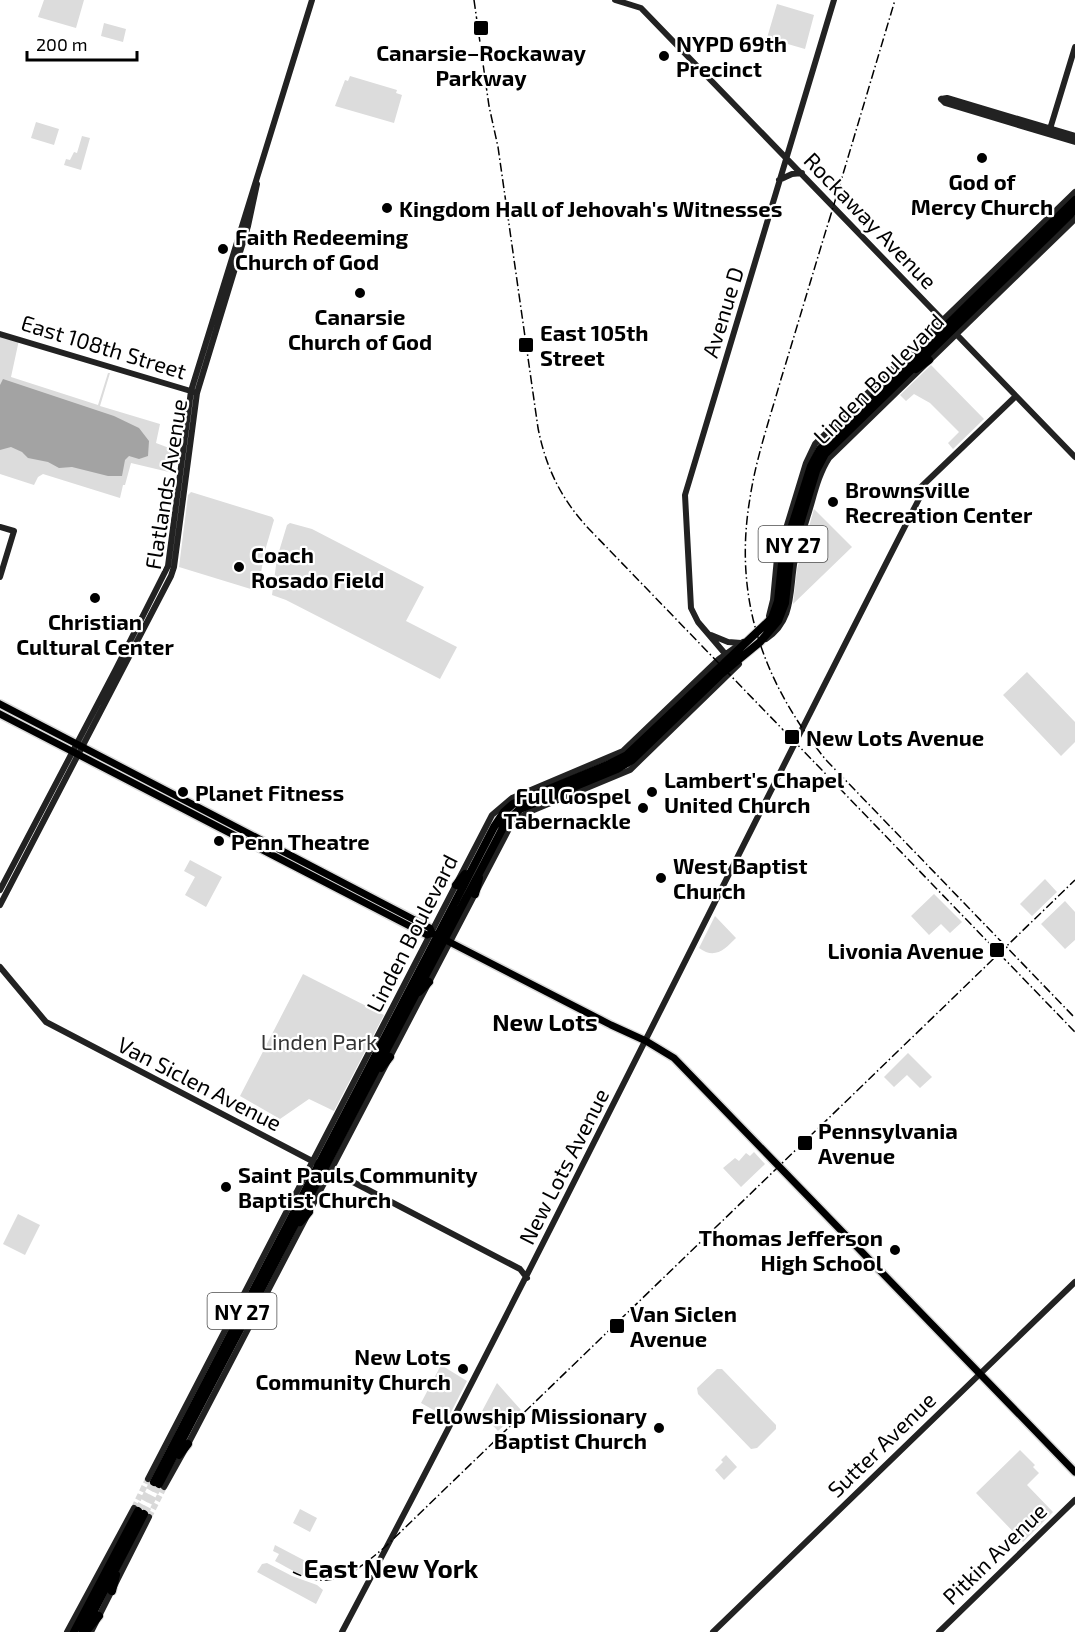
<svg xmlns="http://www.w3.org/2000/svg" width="1075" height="1632" font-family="'Exo 2',sans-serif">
<rect width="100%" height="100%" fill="#fff"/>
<path fill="#dcdcdc" d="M44,0H84L76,28L38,17Z
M777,4L814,15L805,49L767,38Z
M104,23L126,29L123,42L101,36Z
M350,76L397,90L396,93L402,95L394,123L335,106L345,80L348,81Z
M36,122L59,129L54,145L31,138Z
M82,136L90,138L81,170L64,165L66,159L70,160L74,152L77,153Z
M0,334L19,340L11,377L98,405L108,373H110L100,406L160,424L156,443L177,451L173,473L131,463L125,485H123L120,498L43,474L38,477L34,485L0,474Z
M931,365L984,419L953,449L948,443L959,432L930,403L914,394L906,401L900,395Z
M191,492L272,517L274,520L264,554L259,586L254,590L179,567L188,495Z
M814,509L852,547L793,604L797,569Z
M290,523L312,529L424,587L406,621L457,647L440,679L286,600L272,595L277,558L287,525Z
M1027,672L1075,722V742L1061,756L1003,695Z
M190,860L222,877L206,907L185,895L195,877L184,871Z
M1045,879L1057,892L1032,916L1020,904Z
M934,894L962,922L950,933L941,924L929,935L911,916Z
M1065,901L1075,912V940L1065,949L1041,924Z
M715,916L736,938C725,949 715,960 699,948Z
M303,974L384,1015L334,1111L309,1099L280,1119L240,1096Z
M908,1053L932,1077L920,1088L907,1075L894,1087L884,1077Z
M754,1152L765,1164L741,1187L723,1168L735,1158L739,1161L746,1153L750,1156Z
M18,1214L40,1225L25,1255L3,1244Z
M441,1365L467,1381L448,1418L421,1403Z
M717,1369H722L776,1425V1429L757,1448L751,1449L698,1394L697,1388Z
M497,1383L521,1410L498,1431L481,1413Z
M1020,1450L1035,1465L1033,1467L1039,1473L1027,1485L1053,1512L1023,1542L976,1493Z
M726,1455L737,1467L724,1480L715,1470L723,1462L721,1460Z
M300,1509L317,1518L310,1532L293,1523Z
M275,1545L334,1576C314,1585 292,1570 275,1561L279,1554L273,1551Z
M267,1563L292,1576L317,1585L323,1590L316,1604L257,1572L262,1564Z"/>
<path fill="#a3a3a3" d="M3,379L114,416L139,428L149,441L148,456L139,459L129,456L125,460L122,476H108L72,467L59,468L48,462L28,458L22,452L11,447L0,450V385Z"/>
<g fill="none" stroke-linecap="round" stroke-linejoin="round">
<path stroke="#d9d9d9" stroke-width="6" stroke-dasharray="6 3" stroke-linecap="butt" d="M134,1508L148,1479
M149,1517L164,1487"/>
<path stroke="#d9d9d9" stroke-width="8" stroke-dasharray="8 4" stroke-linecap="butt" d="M138,1511L154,1482
M144,1514L159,1484"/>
<g stroke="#dbdbdb" stroke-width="10">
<path id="primary" d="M0,704L430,928L432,933L611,1025L646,1041L674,1058L1075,1472
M0,714L427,935L432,933"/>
</g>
<g stroke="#dbdbdb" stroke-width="10">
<path id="highway" d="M916,369L929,360
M456,885L465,874
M475,894L479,878
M419,992L429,982
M381,1068L390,1057
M300,1222L309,1212
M179,1455L188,1444
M154,1482L494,827L504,812L513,804L607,765L627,755L772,618L778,601L783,554L811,466L820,449L1075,200
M159,1484L506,822L520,809L617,769L632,760L720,675L760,642L778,621L785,603L790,557L816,471L825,454L1075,210
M112,1591L116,1575
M88,1629L99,1616
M74,1632L138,1511
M83,1632L144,1514"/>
</g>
<path stroke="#222" stroke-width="6" d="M615,0L641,8L1075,457
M941,99L945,103L1075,142
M941,99L947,98L1075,136
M1050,129L1075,47
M779,180L792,174L802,173
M0,334L194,392
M0,527L14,531L0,577
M769,616L773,600L777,558L806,463L815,444L1075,192
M711,635L728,642L741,643
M766,639C795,620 789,589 795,559C798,544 804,529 808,515C814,496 818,475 829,458L1075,219
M727,656L698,622L691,608L685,495L834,0
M0,890L116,669L168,566L191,391L312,0
M0,905L171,576L174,567L197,393L248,226L257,184
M0,967L46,1022L316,1163
M328,1169L520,1269L527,1278
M148,1479L492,815L512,798L623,751L719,659L743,642
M164,1487L188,1444L511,825L517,819L529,812L630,770L739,664
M67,1632L134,1508
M91,1632L149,1517
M342,1632C541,1256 727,873 921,495V487L1016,396
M713,1632L1075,1282
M939,1632L1075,1500"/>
<use href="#primary" stroke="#000" stroke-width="7"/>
<use href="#highway" stroke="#000" stroke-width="8"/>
<path stroke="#000" stroke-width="1.5" stroke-dasharray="9 3 1.5 3" stroke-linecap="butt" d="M474,0L489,106L498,147L538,428C546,468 561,499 589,529L1075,1032
M831,214C814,269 798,324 781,379C770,418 756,458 750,498C733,598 763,682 826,760L1075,1018
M829,221L895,0
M293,1572C333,1592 355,1572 385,1547L1075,880"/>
</g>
<g fill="#000" stroke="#fff" stroke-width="2">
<rect x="473" y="20" width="16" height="16" rx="3"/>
<circle cx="664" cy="56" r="6"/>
<circle cx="982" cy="158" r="6"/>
<circle cx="387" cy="208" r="6"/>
<circle cx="223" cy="249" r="6"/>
<circle cx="360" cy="293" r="6"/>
<rect x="518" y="337" width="16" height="16" rx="3"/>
<circle cx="833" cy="502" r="6"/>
<circle cx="239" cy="567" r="6"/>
<circle cx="95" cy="598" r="6"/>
<rect x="784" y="729" width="16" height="16" rx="3"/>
<circle cx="183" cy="792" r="6"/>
<circle cx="652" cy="792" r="6"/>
<circle cx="643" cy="808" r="6"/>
<circle cx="219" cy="841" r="6"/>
<circle cx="661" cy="878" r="6"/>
<rect x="989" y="942" width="16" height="16" rx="3"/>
<rect x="797" y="1135" width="16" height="16" rx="3"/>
<circle cx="226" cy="1187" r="6"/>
<circle cx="895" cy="1250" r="6"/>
<rect x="609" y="1318" width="16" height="16" rx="3"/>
<circle cx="463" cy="1369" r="6"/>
<circle cx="659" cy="1428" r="6"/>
</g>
<g text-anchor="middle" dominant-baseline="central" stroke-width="4.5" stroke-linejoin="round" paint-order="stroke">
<g fill="#fff" stroke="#4c4c4c" stroke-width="1.5">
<rect x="758.5" y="526" width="69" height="36" rx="4.5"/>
<rect x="207.5" y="1293" width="69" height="36" rx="4.5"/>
</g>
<g font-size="21" font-weight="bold" fill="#000">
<text x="793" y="544">NY 27</text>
<text x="242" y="1311">NY 27</text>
</g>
<g font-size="22" font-weight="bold" fill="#000" stroke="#fff" text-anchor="start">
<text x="676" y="43">NYPD 69th<tspan x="676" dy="25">Precinct</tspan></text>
<text x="481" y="52" text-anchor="middle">Canarsie–Rockaway<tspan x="481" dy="25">Parkway</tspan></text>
<text x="982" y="181" text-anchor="middle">God of<tspan x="982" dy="25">Mercy Church</tspan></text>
<text x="399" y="208">Kingdom Hall of Jehovah's Witnesses</text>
<text x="235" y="236">Faith Redeeming<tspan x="235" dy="25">Church of God</tspan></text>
<text x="360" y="316" text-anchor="middle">Canarsie<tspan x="360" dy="25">Church of God</tspan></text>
<text x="540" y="332">East 105th<tspan x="540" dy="25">Street</tspan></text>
<text x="845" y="489">Brownsville<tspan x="845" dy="25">Recreation Center</tspan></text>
<text x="251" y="554">Coach<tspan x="251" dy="25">Rosado Field</tspan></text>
<text x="95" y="621" text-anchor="middle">Christian<tspan x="95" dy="25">Cultural Center</tspan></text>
<text x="806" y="737">New Lots Avenue</text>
<text x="664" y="779">Lambert's Chapel<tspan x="664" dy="25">United Church</tspan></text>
<text x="195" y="792">Planet Fitness</text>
<text x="631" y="795" text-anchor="end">Full Gospel<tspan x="631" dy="25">Tabernackle</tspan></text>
<text x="231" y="841">Penn Theatre</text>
<text x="673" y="865">West Baptist<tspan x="673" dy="25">Church</tspan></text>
<text x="984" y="950" text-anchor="end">Livonia Avenue</text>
<text x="818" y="1130">Pennsylvania<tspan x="818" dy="25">Avenue</tspan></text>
<text x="238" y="1174">Saint Pauls Community<tspan x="238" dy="25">Baptist Church</tspan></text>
<text x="883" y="1237" text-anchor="end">Thomas Jefferson<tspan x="883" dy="25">High School</tspan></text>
<text x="630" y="1313">Van Siclen<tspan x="630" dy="25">Avenue</tspan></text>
<text x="451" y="1356" text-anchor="end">New Lots<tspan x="451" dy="25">Community Church</tspan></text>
<text x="647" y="1415" text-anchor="end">Fellowship Missionary<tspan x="647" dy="25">Baptist Church</tspan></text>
</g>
<g font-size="22" fill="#000" stroke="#fff">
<text transform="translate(871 220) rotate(46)">Rockaway Avenue</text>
<text transform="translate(722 312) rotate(-73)">Avenue D</text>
<text transform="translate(104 346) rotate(17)">East 108th Street</text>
<text transform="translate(878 378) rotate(-45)">Linden Boulevard</text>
<text transform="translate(165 484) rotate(-81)">Flatlands Avenue</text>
<text transform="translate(411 933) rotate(-63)">Linden Boulevard</text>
<text transform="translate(200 1083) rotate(27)">Van Siclen Avenue</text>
<text transform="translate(563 1166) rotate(-63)">New Lots Avenue</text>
<text transform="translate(881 1444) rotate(-44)">Sutter Avenue</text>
<text transform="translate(994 1553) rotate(-44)">Pitkin Avenue</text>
</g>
<g font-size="22" fill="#333" stroke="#fff">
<text x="319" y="1041">Linden Park</text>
</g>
<g font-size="24" font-weight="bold" fill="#000" stroke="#fff">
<text x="545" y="1021">New Lots</text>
</g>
<g font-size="26" font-weight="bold" fill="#000" stroke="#fff">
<text x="391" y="1567">East New York</text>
</g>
</g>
<path d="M27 51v9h110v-9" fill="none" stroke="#000000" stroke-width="3"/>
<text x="36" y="51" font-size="18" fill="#000000" stroke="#ffffff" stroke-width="4.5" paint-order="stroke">200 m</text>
</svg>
